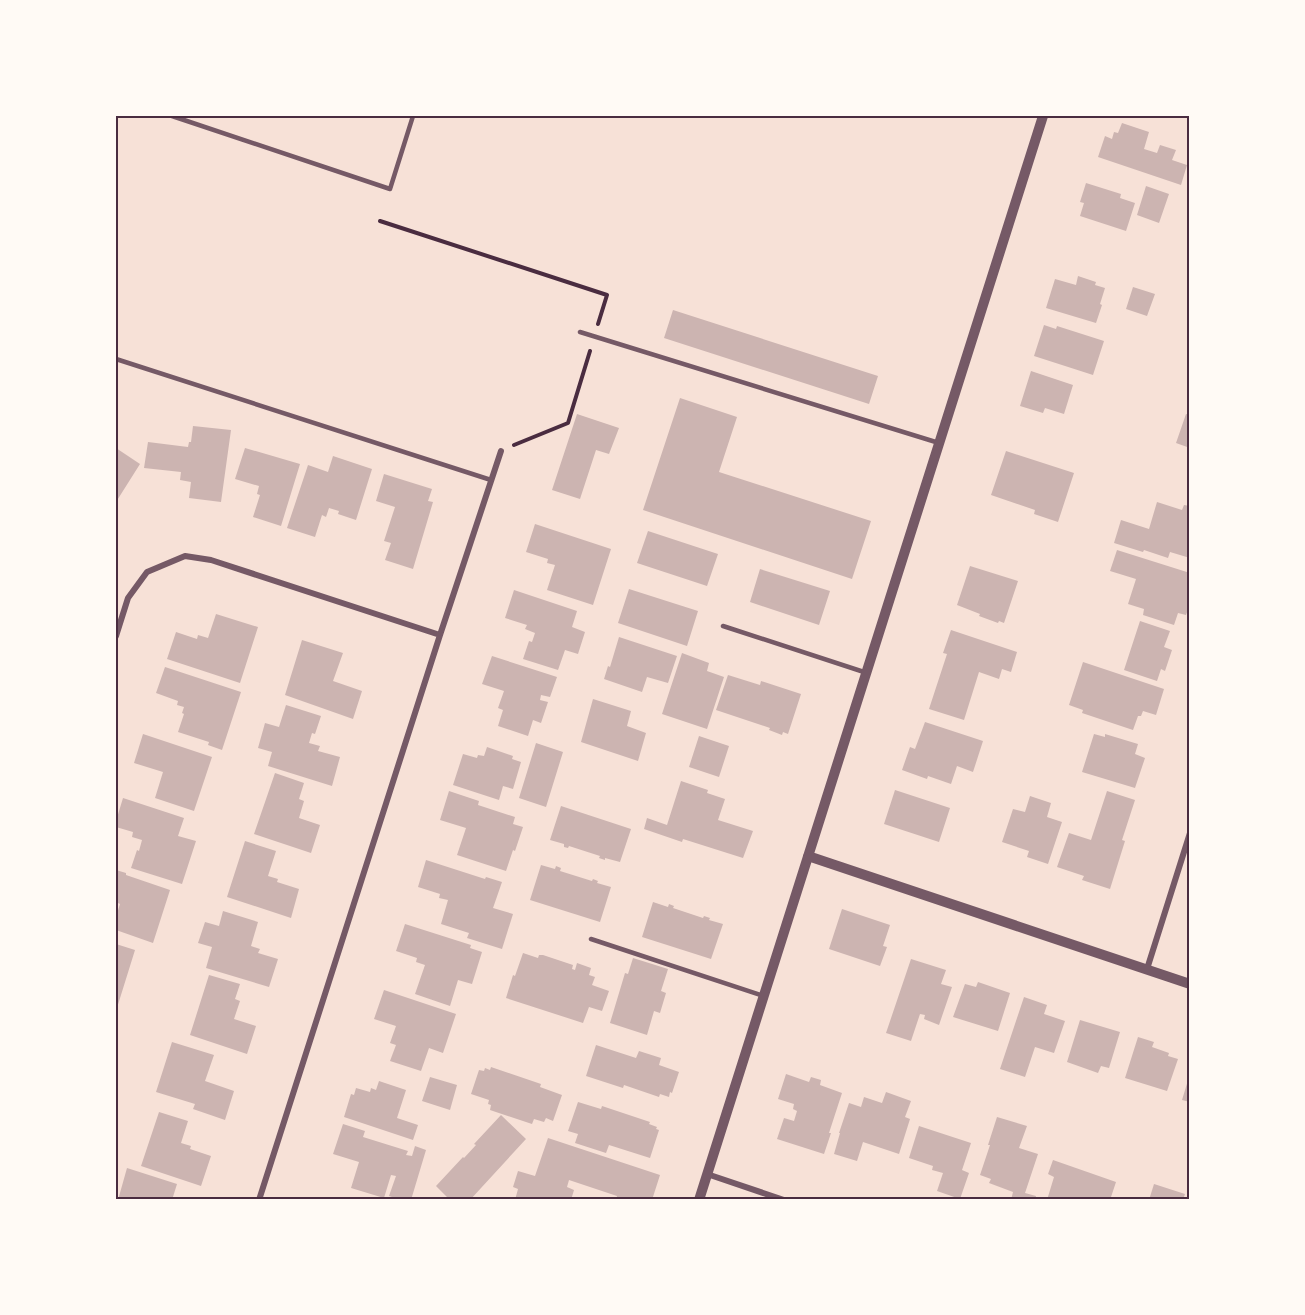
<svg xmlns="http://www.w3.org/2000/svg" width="1305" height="1315" font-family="'PT Sans Narrow',sans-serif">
<rect width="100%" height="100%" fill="#f7e1d7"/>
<path fill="#ccb4b1" d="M1122,123L1149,132L1144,149L1157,153L1160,145L1176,150L1172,160L1187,165L1181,185L1098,157L1105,136L1112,139L1114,132L1118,133Z
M1086,183L1121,194L1120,198L1135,203L1126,231L1080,216L1084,203L1080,202Z
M1146,186L1169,194L1159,223L1137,215Z
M1078,276L1096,282L1095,285L1105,288L1100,304L1102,305L1096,323L1046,308L1055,279L1076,285Z
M1133,287L1155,294L1147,316L1126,309Z
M673,310L878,376L869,404L664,338Z
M1044,325L1056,329L1057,326L1104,341L1093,375L1034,356Z
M1031,371L1073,385L1064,414L1045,408L1043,413L1020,406Z
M680,398L737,417L719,472L871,521L852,579L643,510Z
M577,414L619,428L609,454L596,450L580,499L552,490Z
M1186,414L1190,415V448L1176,443Z
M193,426L231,430L221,502L189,498L191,482L180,480L181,472L144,468L148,442L188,447L189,442H191Z
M116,448L140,464L116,502Z
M245,448L300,464L281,526L253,517L260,495L257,494L259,486L235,479Z
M1006,451L1074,473L1058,522L1034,514L1035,510L991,495Z
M333,456L372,469L356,520L338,514L339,511L329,508L326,517L322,515L315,537L287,528L308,465L328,472Z
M384,474L432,489L428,501L433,502L413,569L385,560L391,543L384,541L395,507L376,501Z
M1157,502L1182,510L1184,505L1190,506V558L1170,552L1168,558L1144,550L1143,552L1114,543L1121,520L1149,529Z
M535,524L611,549L593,605L547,590L555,565L547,563L548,559L526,552Z
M648,531L718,554L707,586L637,563Z
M1117,550L1190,573V604L1186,615L1178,613L1174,625L1143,615L1144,609L1128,604L1136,579L1110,571Z
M970,566L1018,581L1004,623L999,621L998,623L979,616L980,614L957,605Z
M760,569L830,591L819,625L750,602Z
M629,589L698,611L687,646L618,623Z
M514,590L577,611L572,627L585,632L578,654L565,650L558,670L523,659L529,641L532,642L535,633L525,629L527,625L505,618Z
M216,614L258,627L240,683L167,659L176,632L197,639L198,635L208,638Z
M1140,621L1170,631L1164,647L1172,650L1165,671L1161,669L1157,681L1124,670Z
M951,630L1017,652L1011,672L1002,669L999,679L979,672L964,720L929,709L947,654L943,653Z
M619,637L677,656L668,683L647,677L642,692L604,679L608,666L610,667Z
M302,640L343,653L333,681L362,691L353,719L285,695Z
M682,653L709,663L707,671L724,677L707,729L662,714Z
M492,656L557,677L550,697L541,695L540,700L548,702L541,723L533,720L528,736L498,726L503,710L498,708L504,691L482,684Z
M1083,662L1164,689L1156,715L1143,711L1141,716H1138L1133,730L1082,713L1083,710L1069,705Z
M165,667L241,692L222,750L208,745L209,742L178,732L184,714L182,713L184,707L177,705L178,701L156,693Z
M728,675L760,685L761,681L801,694L788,734L783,732L782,735L769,730L770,728L716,710Z
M593,699L631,711L627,726L646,733L638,761L581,742Z
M286,705L321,716L315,734L312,733L309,743L320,746L318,751L340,757L332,786L268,766L272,752L258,748L265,723L279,727Z
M925,722L983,741L973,772L957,766L951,784L928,776L927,779L902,770L910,747L915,749Z
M143,734L212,757L194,811L155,798L163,772L134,763Z
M1094,734L1105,737V734L1138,744L1135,754L1145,758L1135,788L1082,772Z
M699,736L729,746L719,777L689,767Z
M536,743L563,752L546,807L519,798Z
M487,747L513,756L512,759L521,762L513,789L503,786L499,800L453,785L463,754L477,758L478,755L484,756Z
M275,773L304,783L299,799L304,801L299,818L320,825L311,853L254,834Z
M681,781L708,790L707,793L725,799L718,820L753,831L743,858L683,839L682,842L644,829L647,818L667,825Z
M895,790L950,808L939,842L884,824Z
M449,791L479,801L478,805L515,817L513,824L523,827L515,851L513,850L506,871L457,855L466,828L440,820Z
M1107,791L1135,800L1122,840L1125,841L1110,889L1082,880L1084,876L1057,867L1069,833L1091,840Z
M1030,796L1051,803L1047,817L1062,822L1048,864L1027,857L1029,851L1002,842L1013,809L1025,812Z
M123,798L184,818L178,836L196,841L182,884L131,868L137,850L139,851L142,840L132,837L133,832L116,827V821Z
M561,806L631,829L620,862L605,858V860L599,858L600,856L569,846L568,848L564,847V844L550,840Z
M245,841L276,851L268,876L278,879L277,882L299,889L291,918L227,897Z
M426,860L485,879L486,877L502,882L493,908L513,914L502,949L467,938L469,933L441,924L448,900L439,898L440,894L418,887Z
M541,865L555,869L556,866L561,868L560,871L592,881L593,879L598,881L597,883L611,887L600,922L530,900Z
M116,870L126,873V875L170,890L153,943L116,930V917L120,904L116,902Z
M653,902L668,907L669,904L674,906L673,908L703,918L704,916L710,918L709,920L723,924L711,959L642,937Z
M842,909L890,925L883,946L887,947L880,966L829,949Z
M223,911L258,922L251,946L260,949L258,953L278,959L269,987L206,968L212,947L198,943L205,922L219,926Z
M405,924L471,945L470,948L482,952L472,984L458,980L450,1006L415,994L425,965L416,962L417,958L396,951Z
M116,944L135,950L116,1011Z
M523,953L538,958L539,955H543L573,965L572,969L575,970L577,963L591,968L589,975L595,977L592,985L609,991L602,1011L589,1007L583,1023L506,998L513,975L515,976Z
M633,958L668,969L661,991L666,993L660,1013L654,1011L647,1035L610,1023L625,973L628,974Z
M911,959L946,970L941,984L952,987L939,1025L924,1019L925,1015L920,1014L911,1041L886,1033Z
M209,975L240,984L235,999L240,1001L234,1019L256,1026L247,1054L190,1035Z
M978,982L1010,993L998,1031L953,1017L965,984L976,987Z
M384,990L456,1014L443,1053L429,1048L421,1071L390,1061L396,1045L390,1043L396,1026L374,1019Z
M1024,997L1047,1005L1044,1014L1065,1021L1054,1053L1035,1047L1025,1077L1000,1069Z
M1080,1020L1120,1032L1109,1068L1101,1066L1098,1073L1067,1062Z
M1138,1037L1154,1042L1152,1047L1169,1053L1168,1056L1178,1059L1167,1091L1125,1078Z
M172,1042L214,1055L205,1081L234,1091L225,1120L193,1109L195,1104L156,1092Z
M596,1045L636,1058L639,1051L661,1058L659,1065L679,1072L672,1093L670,1092L669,1097L660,1094L659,1097L624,1085L623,1088L586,1076Z
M491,1067L541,1084L540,1087L562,1095L553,1121L546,1118L544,1122L534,1119L532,1124L490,1110L491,1105L488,1104L489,1100L471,1094L479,1070L484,1071L485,1068L490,1070Z
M786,1074L809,1082L811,1077L821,1080L820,1085L842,1093L829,1133H831L824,1154L777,1139L784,1118L794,1121L797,1111L793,1109L794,1104L778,1099Z
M430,1077L457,1085L450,1110L422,1101Z
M1189,1077H1190V1102L1182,1100Z
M379,1081L406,1090L397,1118L418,1125L413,1140L344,1117L351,1094L354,1095L356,1088L370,1092L371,1088L376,1090Z
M886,1092L911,1101L905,1117L910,1119L899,1154L863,1142L857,1161L834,1154L840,1133H839L849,1103L861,1107L864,1097L882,1103Z
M578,1102L601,1109L602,1106L650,1122L649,1124L657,1127L656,1129L659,1130L650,1158L609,1145L606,1153L575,1143L578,1134L568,1131Z
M159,1112L188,1121L181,1143L191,1146L190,1149L211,1156L201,1186L141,1166Z
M501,1115L526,1139L470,1200H450L436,1186L463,1157L464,1158L476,1145L474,1144Z
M997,1117L1027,1126L1019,1148L1038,1154L1025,1193L1036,1196L1035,1200H1011L1013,1192L989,1183L991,1179L980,1175L990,1145H988Z
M343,1124L365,1131L363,1137L408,1151L406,1155L412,1156L415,1146L426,1150L411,1200H401L389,1196L396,1176L391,1175L384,1198L351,1188L359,1162L333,1154Z
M919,1126L971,1143L962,1170L969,1173L960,1199L937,1191L943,1173L932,1170L933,1166L909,1158Z
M548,1138L660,1175L652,1200H616L617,1196L569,1180L567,1187L574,1190L571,1200H515L518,1189L513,1187L518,1171L535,1176Z
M1053,1160L1116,1182L1110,1200H1047L1054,1177L1048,1174Z
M127,1168L177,1184L172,1200H118Z
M1154,1184L1185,1194L1183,1200H1149Z"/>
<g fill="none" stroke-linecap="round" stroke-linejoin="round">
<path stroke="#4a2c40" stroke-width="4" d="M380,221L607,295L598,324
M514,445L568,423L590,351"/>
<path stroke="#755966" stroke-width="4.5" d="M172,116L390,189L413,116
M580,332L939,443
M116,359L491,480
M723,626L867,673
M591,939L764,996"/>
<path stroke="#755966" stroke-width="6" d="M116,636L128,598L147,572L185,556L211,560L440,635
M1147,969L1190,833
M707,1174L784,1200
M259,1200L440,635L501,451"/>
<path stroke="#755966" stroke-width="10" d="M808,856L1190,984
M699,1200L1043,116"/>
</g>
<rect width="1305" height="1315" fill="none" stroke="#fffaf5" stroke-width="234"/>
<rect x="117" y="117" width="1071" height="1081" fill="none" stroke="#4a2c40" stroke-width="2"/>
</svg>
